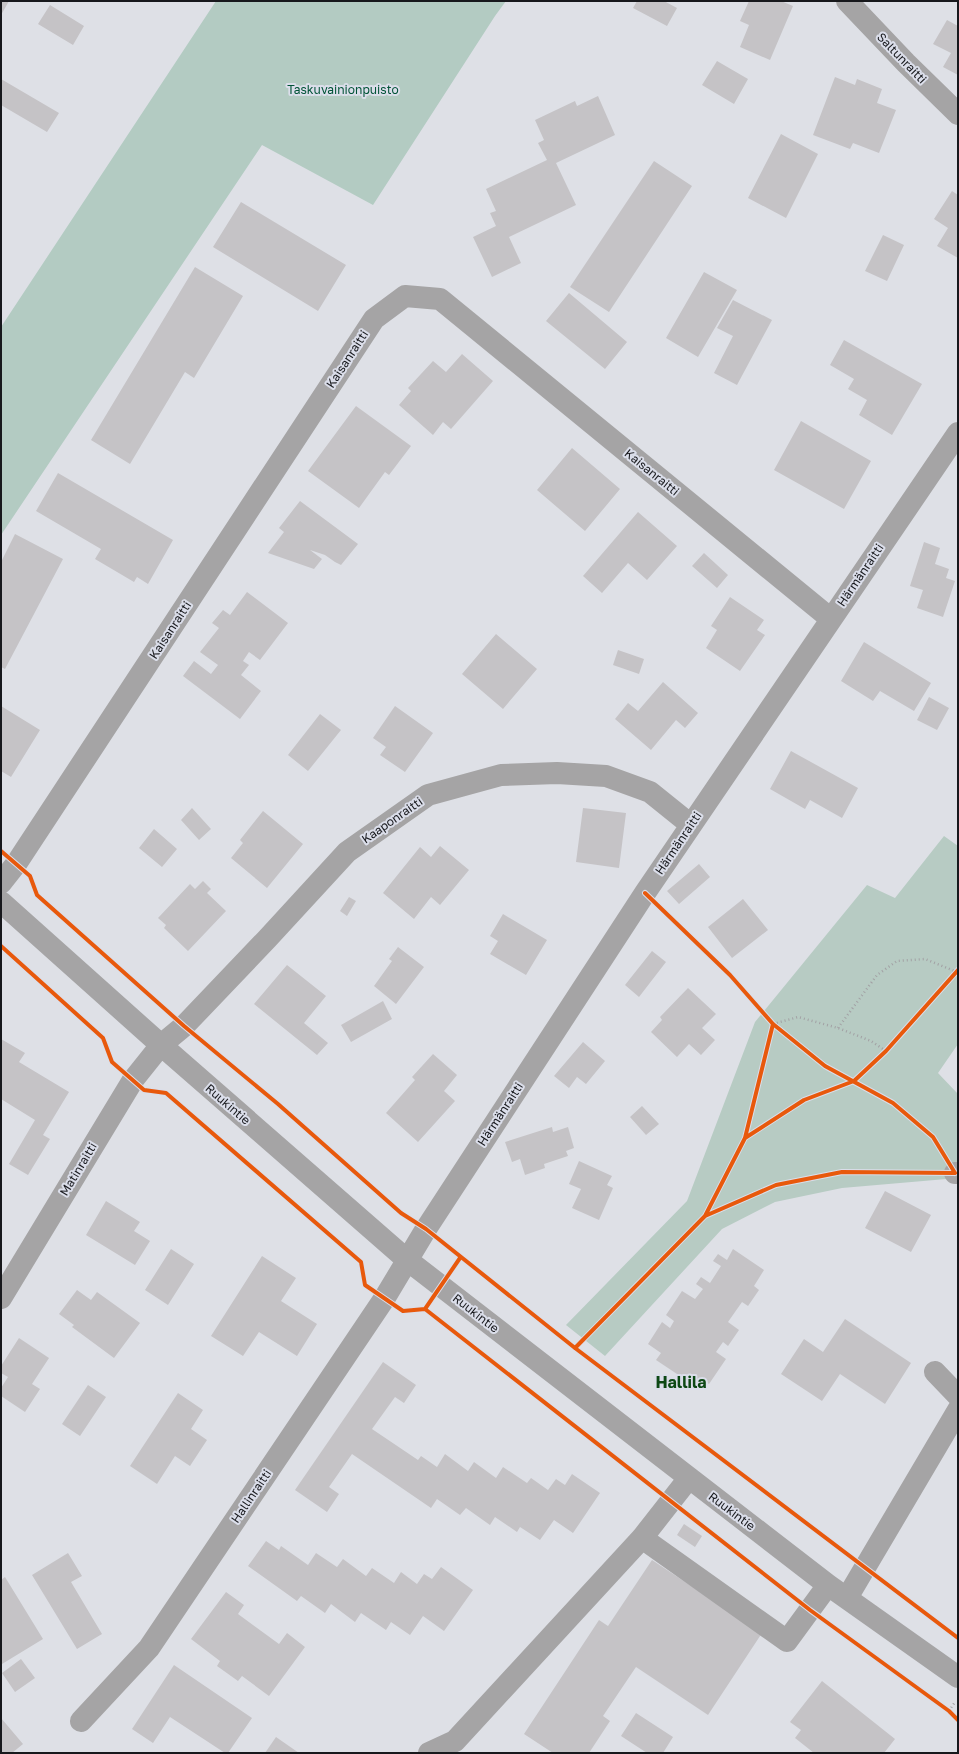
<svg xmlns="http://www.w3.org/2000/svg" width="959" height="1754" font-family="'Golos Text',sans-serif">
<rect width="100%" height="100%" fill="#dee0e6"/>
<path fill="#b7cbc3" d="M944,836L958,846V1044L938,1073L958,1094V1178L842,1188L775,1202L722,1229L605,1356L566,1325L687,1201L755,1022L867,885L895,898Z"/>
<path fill="#b3cbc2" d="M216,1H506L495,16L373,205L262,145L1,535V327Z"/>
<path fill="#c5c3c6" d="M1,1H9L1,15Z
M637,1H664L677,8L667,26L633,8Z
M749,1H781L793,6L770,60L740,47L749,25L740,21Z
M50,5L84,26L73,45L38,24Z
M947,20L958,26V75L943,67L951,53L933,44Z
M717,61L748,79L734,104L702,85Z
M835,77L855,85L857,79L882,89L877,103L896,110L879,153L853,143L850,149L813,135Z
M1,79L59,113L47,132L1,105Z
M598,96L615,135L556,163L576,205L509,237L521,263L492,277L473,237L496,226L490,213L496,211L486,189L547,160L538,143L544,140L535,120L575,101L577,106Z
M781,134L818,154L786,218L748,198Z
M654,161L692,186L609,312L570,287Z
M952,191L958,195V258L937,246L948,228L934,219Z
M241,202L346,265L318,311L213,247Z
M883,235L904,245L887,281L865,271Z
M195,267L243,296L194,378L185,372L130,464L91,440Z
M704,272L737,290L698,357L666,338Z
M569,293L627,342L605,369L546,321Z
M733,300L772,320L737,385L714,373L733,336L717,328Z
M844,340L922,384L892,435L859,415L867,400L848,389L854,379L830,365Z
M462,354L493,381L451,429L443,422L433,435L399,405L411,391L408,388L433,361L446,372Z
M356,406L411,446L389,475L385,472L359,508L308,471Z
M801,421L871,461L844,509L774,470Z
M572,448L620,489L585,531L537,490Z
M58,473L173,540L148,584L137,577L134,582L95,559L101,549L36,511Z
M300,501L358,544L341,565L335,562L325,555L310,550L322,559L314,569L268,553L284,532L279,528Z
M638,512L677,546L647,580L628,563L602,593L583,576Z
M15,534L63,559L5,669L1,667V562Z
M924,542L940,548L935,564L949,569L946,578L955,581L943,617L917,608L923,590L910,586Z
M704,553L728,575L717,588L692,566Z
M247,592L288,623L260,660L249,652L243,661L249,665L241,675L261,691L240,719L183,676L194,661L211,674L218,665L200,652L219,628L212,623L223,610L230,615Z
M730,597L764,620L757,630L765,635L740,671L706,648L717,630L711,626Z
M496,634L537,669L503,709L462,674Z
M864,642L931,683L914,711L880,691L873,701L841,681Z
M618,650L644,659L639,674L613,665Z
M663,682L698,713L685,728L676,720L651,750L615,719L628,703L638,711Z
M929,697L949,708L937,730L917,720Z
M1,706L40,730L11,777L1,771Z
M395,706L433,733L405,772L380,755L386,747L373,738Z
M320,714L341,730L308,771L288,755Z
M791,751L858,788L842,818L810,800L805,809L770,789Z
M192,808L211,829L199,840L181,820Z
M583,808L626,813L619,868L576,862Z
M263,811L303,844L267,888L231,858L243,843L240,840Z
M154,829L177,849L162,867L139,848Z
M440,846L469,870L440,905L431,897L414,919L383,893L420,847L431,857Z
M699,864L710,877L679,904L667,891Z
M203,881L211,889L207,893L226,911L188,951L164,928L166,925L158,918L190,884L195,889Z
M349,897L356,901L347,916L340,911Z
M743,899L768,930L732,958L708,927Z
M503,914L547,940L526,975L490,954L498,941L490,936Z
M398,947L424,967L396,1004L374,986L392,961L389,959Z
M652,951L666,962L639,997L625,985Z
M287,965L326,996L304,1023L328,1043L317,1055L254,1004Z
M688,988L716,1014L702,1028L715,1040L701,1055L689,1044L677,1057L651,1032L662,1020L660,1017Z
M383,1001L392,1019L351,1042L341,1025Z
M1,1039L25,1053L19,1062L69,1092L43,1135L50,1139L28,1175L9,1164L35,1120L1,1099Z
M583,1042L605,1061L586,1084L577,1077L569,1088L554,1076Z
M433,1054L457,1075L444,1091L455,1101L418,1142L386,1113L415,1080L412,1077Z
M642,1106L659,1124L646,1135L630,1117Z
M552,1127L553,1132L568,1127L574,1148L566,1151L568,1156L544,1164L545,1168L525,1175L520,1159L512,1162L505,1142Z
M579,1161L612,1176L607,1185L613,1188L599,1220L572,1208L581,1189L569,1184Z
M885,1191L931,1215L911,1252L865,1228Z
M106,1201L140,1222L134,1231L150,1241L135,1265L86,1235Z
M171,1249L194,1264L168,1305L145,1290Z
M733,1249L764,1270L754,1286L759,1290L748,1306L742,1302L728,1322L739,1330L728,1346L723,1342L716,1352L726,1359L709,1384L703,1380L698,1388L656,1360L661,1353L648,1344L662,1322L670,1328L674,1321L666,1315L682,1291L695,1299L703,1289L696,1284L701,1277L710,1283L721,1266L713,1261L718,1254L727,1260Z
M262,1256L296,1278L281,1301L317,1324L297,1356L259,1332L243,1356L211,1336Z
M77,1290L91,1300L97,1292L140,1323L114,1358L72,1327L74,1325L59,1314Z
M845,1319L911,1363L885,1404L840,1374L822,1401L781,1374L804,1339L823,1352Z
M19,1338L49,1358L32,1384L40,1389L25,1412L1,1396V1388L8,1377L1,1373V1366Z
M383,1362L416,1385L404,1403L395,1397L372,1429L418,1460L421,1456L437,1467L445,1454L468,1471L474,1462L496,1478L503,1467L527,1483L531,1478L548,1490L556,1479L565,1485L572,1474L600,1493L573,1533L554,1520L540,1540L520,1527L517,1532L495,1517L490,1525L466,1508L460,1515L437,1499L431,1508L352,1454L329,1487L339,1494L327,1512L295,1490Z
M88,1385L106,1397L80,1436L62,1424Z
M178,1393L203,1410L191,1429L207,1440L190,1466L175,1456L157,1484L130,1466Z
M684,1524L702,1536L695,1547L677,1535Z
M266,1541L279,1550L281,1546L308,1565L316,1553L337,1567L343,1559L366,1576L372,1568L394,1583L401,1572L417,1584L424,1574L432,1579L441,1567L473,1590L444,1631L423,1616L410,1635L391,1622L386,1630L361,1613L355,1622L331,1604L325,1613L301,1596L297,1601L248,1566Z
M68,1553L82,1576L71,1582L102,1634L77,1649L32,1575Z
M652,1560L762,1633L708,1715L636,1667L603,1716L610,1721L589,1753H553L524,1734L599,1620L608,1626Z
M5,1577L43,1639L2,1664L1,1580Z
M226,1592L244,1605L238,1614L279,1644L287,1633L305,1647L269,1696L242,1676L238,1681L217,1666L220,1661L191,1639Z
M21,1659L35,1678L15,1692L2,1673Z
M174,1665L252,1718L228,1753H225L170,1717L153,1743L132,1729Z
M822,1681L895,1739L884,1753H814L795,1738L801,1730L790,1722Z
M636,1713L673,1737L663,1753H647L621,1736Z
M1,1718L23,1744L12,1753H1Z
M276,1737L299,1753H265Z"/>
<g fill="none" stroke-linecap="round" stroke-linejoin="round">
<path stroke="#a2a1a4" stroke-width="2.5" stroke-dasharray="1 3" stroke-linecap="butt" d="M773,1024L798,1017L838,1028L871,1041L886,1051
M838,1028L877,975L897,961L925,959L957,972
M949,1711L955,1702"/>
<path stroke="#a5a4a5" stroke-width="22" d="M847,1L906,63L958,114
M1,883L16,864L374,319L405,296L440,299L831,619
M1,902L161,1045L406,1259L828,1585L958,1677
M955,1173H958
M1,1298L133,1080L161,1045L184,1026L267,939L347,852L428,795L501,775L557,773L606,776L650,792L691,825
M935,1372L958,1396
M642,1538L787,1641L828,1585
M847,1598L958,1410
M81,1721L149,1648L384,1299L426,1229L645,893L958,433
M429,1753L455,1741L642,1538L689,1478"/>
<g stroke="#dbdeea" stroke-width="6">
<path id="cycleway" d="M1,851L30,876L37,895L184,1026L278,1104L401,1213L426,1229L575,1348L958,1638
M645,893L730,975L773,1024L825,1066L893,1103L933,1137L955,1173
M1,946L103,1038L112,1062L144,1090L166,1093L361,1262L365,1285L403,1311L425,1309L810,1610L949,1711L958,1720
M745,1138L804,1100L854,1081L886,1051L958,970
M705,1216L745,1138L773,1024
M425,1309L460,1258
M575,1348L705,1216L776,1185L842,1172L955,1173"/>
</g>
<use href="#cycleway" stroke="#e8590c" stroke-width="4"/>
</g>
<g text-anchor="middle" dominant-baseline="central" stroke-width="4" stroke-linejoin="round" paint-order="stroke">
<g font-size="12" fill="#17181c" stroke="#dbdeea">
<text transform="translate(902 58) rotate(46)">Saltunraitti</text>
<text transform="translate(347 359) rotate(-57)">Kaisanraitti</text>
<text transform="translate(652 472) rotate(39)">Kaisanraitti</text>
<text transform="translate(860 575) rotate(-56)">Härmänraitti</text>
<text transform="translate(170 630) rotate(-57)">Kaisanraitti</text>
<text transform="translate(392 820) rotate(-35)">Kaaponraitti</text>
<text transform="translate(678 843) rotate(-56)">Härmänraitti</text>
<text transform="translate(228 1104) rotate(41)">Ruukintie</text>
<text transform="translate(500 1114) rotate(-57)">Härmänraitti</text>
<text transform="translate(78 1169) rotate(-59)">Matinraitti</text>
<text transform="translate(476 1313) rotate(38)">Ruukintie</text>
<text transform="translate(251 1496) rotate(-56)">Hallinraitti</text>
<text transform="translate(732 1511) rotate(37)">Ruukintie</text>
</g>
<g font-size="12" fill="#015337" stroke="#dbdeea">
<text x="343" y="89">Taskuvainionpuisto</text>
</g>
<g font-size="16" font-weight="bold" fill="#0d4815" stroke="#dbdeea">
<text x="681" y="1382">Hallila</text>
</g>
</g>
<rect width="959" height="1754" fill="none" stroke="#17181c" stroke-width="4"/>
</svg>
